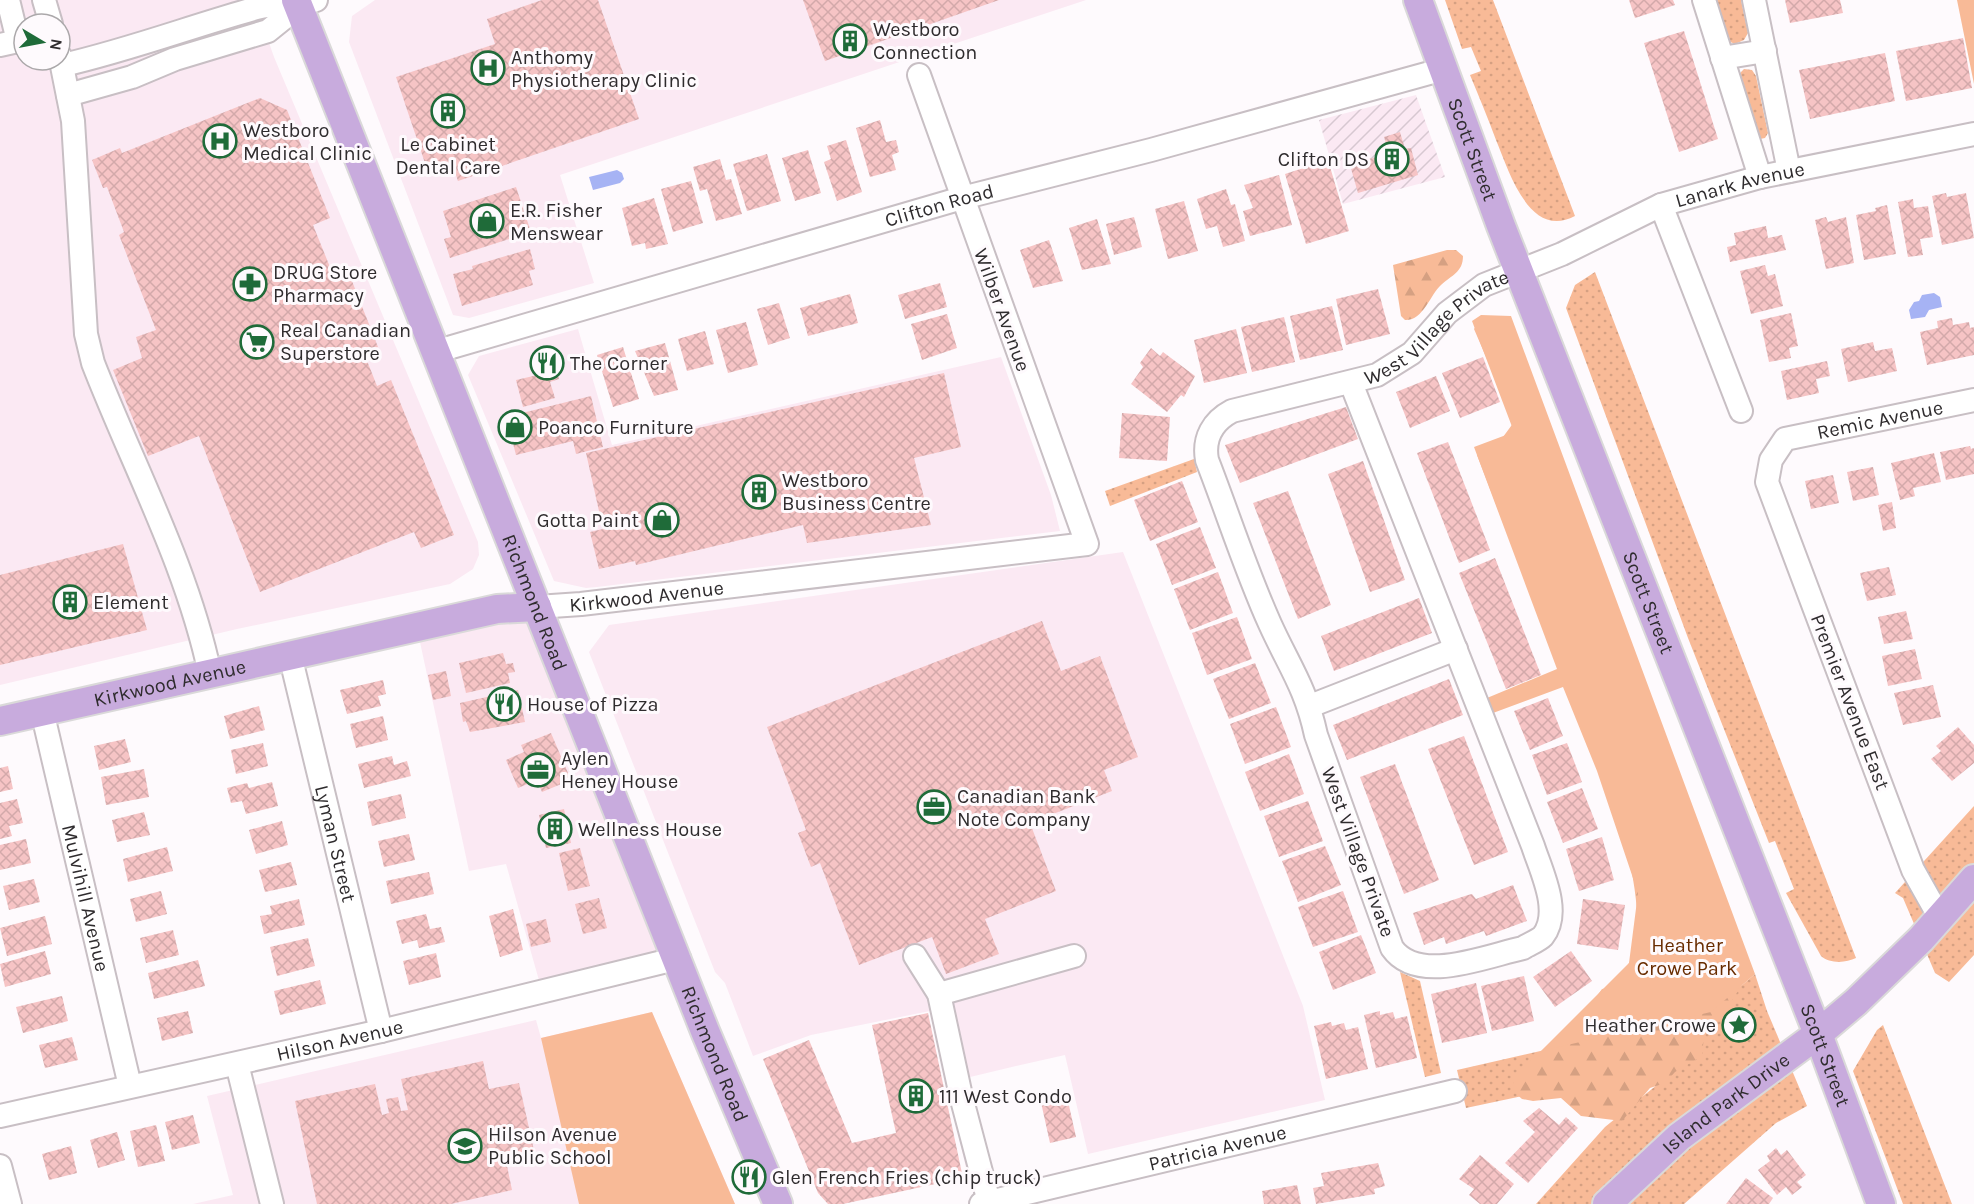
<svg xmlns="http://www.w3.org/2000/svg" width="1974" height="1204" font-family="Karla,sans-serif">
<defs>
<pattern id="industrial-furrows" width="10" height="10" patternUnits="userSpaceOnUse" patternTransform="scale(1.5)"><rect width="10" height="10" fill="#fbe9f3"/><path d="M-1 1l2-2M0 10L10 0M9 11l2-2" fill="none" stroke="#d7c8d1"/></pattern>
<pattern id="grass-dots" width="8" height="8" patternUnits="userSpaceOnUse" patternTransform="scale(1.5)"><rect width="8" height="8" fill="#f8ba97"/><path d="M2 2h.1M6 6h.1" fill="none" stroke="#d5a082" stroke-width="1.8" stroke-linecap="round"/></pattern>
<pattern id="forest-firs" width="22" height="20" patternUnits="userSpaceOnUse" patternTransform="scale(1.5)"><rect width="22" height="20" fill="#f8ba97"/><path d="M5 1l3.5 6h-7zM16 11l3.5 6h-7z" fill="#d5a082"/></pattern>
<pattern id="building-cross-hatch" width="8" height="8" patternUnits="userSpaceOnUse" patternTransform="scale(1.5)"><rect width="8" height="8" fill="#f6c4c5"/><path d="M0 0l8 8M0 8l8-8" fill="none" stroke="#d3a9aa"/></pattern>
</defs>
<rect width="100%" height="100%" fill="#fefafd"/>
<path fill="#fbe9f3" fill-rule="evenodd" d="M0,0H254L274,57L478,542L479,555L473,569L450,584L237,629L0,685ZM24,24H60V60H24Z
M375,0H1086L560,175L594,283L469,318L453,315L349,42L352,16Z
M578,329L612,445L1001,357L1051,495L1060,531L597,587L586,588L554,581L468,375L479,356Z
M1123,552L1303,1006L1325,1100L1088,1154L1065,1055L1016,1066L966,1078L989,1177L969,1181L930,1011L811,1035L753,1056L725,983L715,972L589,652L609,625Z
M537,607L679,958L542,991L506,864L469,871L417,628Z
M652,1012L735,1204H193L233,1195L207,1096L536,1020L541,1038Z"/>
<path fill="url(#industrial-furrows)" d="M1416,95L1445,177L1343,204L1319,120Z"/>
<path fill="url(#grass-dots)" d="M1445,0H1493L1575,216C1529,240 1509,171 1496,140C1488,118 1479,97 1470,75L1481,71L1471,47L1462,49Z
M1712,0H1741L1748,33L1744,40L1735,44L1728,41Z
M1744,69L1752,70L1756,76L1768,133L1765,138L1760,139L1739,74Z
M1595,272L1856,958C1846,963 1830,964 1821,956L1786,893L1794,889L1775,841L1769,843L1688,638L1566,308L1575,285Z
M1194,459L1197,472L1110,506L1105,491Z
M1974,806V955L1949,982L1935,973L1903,898L1895,893Z
M1400,972L1420,981L1441,1073L1425,1077Z
M1755,974L1767,1011L1807,1106L1776,1123L1684,1204H1536L1605,1127L1663,1080L1641,1071L1466,1108L1457,1070L1711,1012Z
M1883,1025L1952,1204H1903L1853,1071L1877,1030Z"/>
<path fill="url(#forest-firs)" d="M1447,250H1456L1463,256C1463,272 1452,275 1441,285C1430,295 1423,321 1405,320L1401,316L1393,265Z
M1476,326L1745,980L1724,1013L1705,1026L1702,1056L1675,1072L1665,1083L1650,1088L1622,1121L1581,1116L1561,1098L1533,1101L1522,1099L1514,1092C1511,1081 1516,1076 1523,1068L1589,1007L1602,989L1614,987C1619,978 1627,968 1631,959C1644,920 1633,878 1625,839L1477,455L1479,448L1503,437L1514,422L1474,329Z"/>
<path fill="#f8ba97" d="M1957,0H1974V84Z
M1481,315L1511,316L1755,974L1711,1012L1541,1051L1629,963L1638,893L1597,771L1563,687L1493,713L1487,698L1557,669L1474,447L1514,432L1472,321Z
M652,1012L735,1204H579L541,1038Z"/>
<path fill="#a6b3f4" d="M617,170L622,173L624,179L620,183L593,190L589,177Z
M1934,293L1940,297L1942,307L1929,310L1925,317L1911,319L1909,310L1914,302L1919,301L1922,295Z"/>
<path fill="url(#building-cross-hatch)" d="M542,0H598L639,119L458,181L452,163L428,172L396,77L495,44L487,19Z
M803,0H999L825,61Z
M1629,0H1673L1675,5L1635,18Z
M1785,0H1840L1843,13L1790,23Z
M1684,31L1718,139L1679,152L1644,43Z
M1963,38L1972,88L1906,101L1896,51Z
M1885,53L1895,101L1810,119L1799,70Z
M260,98L287,110L330,218L313,225L336,282L350,276L378,347L364,353L377,386L391,380L454,535L421,548L414,532L260,592L199,436L148,456L113,370L142,358L136,337L156,330L119,235L124,232L107,187L103,188L92,160L120,148L122,153Z
M880,120L886,142L896,140L899,152L892,155L896,170L870,177L856,128Z
M1400,132L1405,149L1411,148L1418,175L1358,193L1350,165L1389,153L1384,137Z
M846,140L862,192L837,201L824,162L831,159L827,146Z
M808,150L821,193L795,201L782,158Z
M767,154L781,201L747,211L733,164Z
M720,159L726,180L731,179L742,214L716,221L707,189L700,191L693,167Z
M1328,160L1349,231L1306,244L1285,174Z
M1279,175L1292,225L1250,236L1243,211L1253,208L1244,185Z
M691,181L703,223L673,232L661,189Z
M516,187L531,232L450,258L444,239L451,237L443,211Z
M1226,189L1231,205L1235,204L1245,241L1223,247L1217,226L1206,229L1197,199Z
M1946,193L1947,197L1966,193L1974,238L1942,245L1932,196Z
M654,198L668,244L646,249L645,243L632,246L622,208Z
M1913,199L1914,208L1928,206L1933,237L1920,239L1923,255L1908,257L1898,202Z
M1184,201L1198,251L1168,259L1155,209Z
M1887,205L1896,254L1864,260L1856,215L1876,211L1875,208Z
M1134,217L1142,247L1114,255L1106,224Z
M1826,217L1828,222L1846,217L1854,263L1826,269L1815,220Z
M1097,219L1111,264L1082,270L1069,228Z
M1766,226L1768,238L1782,235L1786,250L1730,262L1727,247L1736,245L1734,233Z
M1049,240L1063,281L1033,288L1020,250Z
M530,249L535,269L529,271L533,285L462,306L453,274L473,269L472,266Z
M1765,265L1768,276L1775,274L1783,306L1751,314L1740,271Z
M940,283L947,307L905,319L898,295Z
M1378,289L1390,334L1346,345L1336,299Z
M850,294L858,323L808,336L800,308Z
M779,303L790,338L768,345L757,309Z
M1332,306L1343,350L1300,360L1290,316Z
M1791,313L1798,346L1789,348L1791,358L1769,362L1760,320Z
M947,314L957,348L922,360L911,324Z
M1284,317L1295,362L1252,372L1241,327Z
M1952,318L1953,325L1969,322L1970,328L1974,327V355L1927,365L1920,332L1938,328L1937,321Z
M746,322L758,365L728,373L716,330Z
M1236,329L1247,373L1204,383L1194,340Z
M705,331L714,364L687,371L678,339Z
M1873,342L1875,351L1892,348L1897,371L1848,382L1841,349Z
M665,343L678,390L654,396L635,351Z
M623,347L639,399L613,407L597,355Z
M1151,348L1160,356L1163,352L1195,376L1184,397L1181,395L1167,412L1131,384L1143,367L1140,363Z
M551,349L559,379L550,382L555,398L523,407L516,380L542,374L536,354Z
M1483,357L1500,402L1460,418L1442,373Z
M1827,361L1830,376L1816,379L1819,393L1787,400L1781,371Z
M944,373L961,447L914,458L931,525L807,543L803,525L636,565L635,561L599,569L590,532L603,529L586,453Z
M1436,376L1450,411L1410,428L1396,392Z
M591,396L603,447L576,454L573,441L516,455L506,417Z
M1346,407L1358,439L1240,483L1225,445Z
M1122,413L1170,417L1167,461L1119,458Z
M1448,442L1490,550L1459,563L1417,453Z
M1970,446L1971,449L1974,448V474L1946,480L1940,452Z
M1934,453L1941,482L1913,488L1915,496L1900,500L1891,463Z
M1363,461L1405,580L1370,592L1328,474Z
M1873,467L1879,495L1853,501L1847,472Z
M1833,475L1839,503L1811,509L1805,481Z
M1182,481L1198,522L1150,541L1134,500Z
M1288,491L1331,605L1298,619L1253,503Z
M1892,502L1896,528L1883,531L1878,505Z
M1200,527L1216,568L1172,585L1156,544Z
M123,544L147,630L0,665V575Z
M1495,558L1541,675L1506,689L1459,573Z
M1889,567L1896,595L1867,601L1860,573Z
M1218,572L1233,613L1190,630L1174,589Z
M1419,598L1432,633L1334,671L1321,636Z
M1906,611L1913,639L1884,644L1878,617Z
M1237,617L1252,659L1207,675L1192,633Z
M1042,621L1061,671L1100,656L1138,757L1104,770L1112,791L1030,823L1056,891L985,919L999,954L946,974L932,937L859,965L820,863L811,867L798,833L806,830L767,727Z
M1915,649L1922,679L1888,686L1882,656Z
M503,653L506,664L513,663L515,672L508,673L510,683L466,693L459,663Z
M1255,663L1271,703L1229,719L1213,679Z
M446,671L451,696L433,700L428,675Z
M1449,679L1463,715L1347,760L1333,725Z
M383,680L386,694L378,696L381,706L347,714L340,690Z
M1933,685L1941,717L1903,725L1894,693Z
M518,690L525,722L470,732L466,721L463,722L460,703Z
M1548,698L1563,736L1530,750L1514,711Z
M259,706L265,730L230,739L224,716Z
M1276,707L1291,747L1245,764L1230,724Z
M383,716L388,740L356,748L350,724Z
M1958,727L1974,745V763L1952,781L1931,759L1941,751L1936,746Z
M551,733L571,780L542,792L537,780L518,788L506,760L524,752L521,745Z
M1464,736L1508,852L1474,865L1428,749Z
M125,739L131,762L99,770L94,746Z
M263,743L268,766L236,774L231,750Z
M1567,743L1582,782L1547,795L1532,755Z
M1289,754L1304,794L1260,811L1245,772Z
M392,756L394,765L407,761L411,776L364,788L358,764Z
M1395,764L1439,880L1404,894L1360,777Z
M8,766L13,789L0,792V768Z
M144,769L149,797L106,805L101,777Z
M272,782L278,806L246,814L242,801L231,803L227,788L247,783L249,788Z
M1582,788L1598,829L1563,843L1547,802Z
M401,794L406,818L372,826L367,802Z
M17,799L23,823L9,826L12,836L0,839V803Z
M1308,801L1323,841L1279,857L1264,816Z
M564,809L571,843L546,848L539,815Z
M144,812L150,835L117,842L112,820Z
M282,821L288,845L256,854L249,830Z
M409,834L415,860L384,867L378,841Z
M1602,837L1614,880L1579,891L1566,849Z
M26,839L31,863L0,870V845Z
M1325,846L1341,885L1298,902L1282,861Z
M167,847L173,871L128,882L123,859Z
M580,848L590,886L568,891L559,853Z
M291,862L297,885L265,892L259,870Z
M429,872L434,894L391,904L386,881Z
M34,879L40,902L9,910L3,886Z
M1513,885L1527,921L1486,936L1484,931L1446,944L1444,937L1424,945L1413,913L1468,895L1472,894L1476,899Z
M161,891L167,914L136,922L130,899Z
M1343,891L1358,932L1313,947L1298,907Z
M599,898L607,928L583,934L575,904Z
M299,899L305,925L264,934L260,916L272,914L270,906Z
M1583,899L1625,905L1618,950L1577,944Z
M513,909L523,950L500,957L489,916Z
M426,914L430,929L441,927L445,942L419,948L417,940L402,944L396,921Z
M45,916L52,944L7,956L0,928Z
M546,919L551,942L531,947L526,924Z
M173,930L179,955L146,963L140,938Z
M1361,935L1376,973L1333,990L1319,952Z
M308,938L315,966L277,976L270,947Z
M45,951L51,974L5,987L0,964Z
M1571,951L1592,981L1555,1007L1533,977Z
M436,953L441,977L409,985L403,961Z
M198,960L205,986L154,999L148,973Z
M1524,976L1534,1021L1492,1031L1481,986Z
M320,980L326,1004L280,1015L274,991Z
M1476,983L1487,1033L1442,1043L1431,994Z
M62,996L68,1021L23,1033L16,1007Z
M188,1011L193,1033L162,1041L157,1018Z
M1380,1011V1015L1393,1012L1395,1019L1407,1016L1417,1058L1376,1068L1364,1015Z
M928,1013L963,1178L843,1204H828L818,1193L763,1059L809,1040L852,1143L896,1133L872,1025Z
M1331,1022L1332,1026L1344,1023L1346,1030L1358,1027L1368,1069L1326,1079L1314,1026Z
M72,1037L78,1060L45,1068L39,1045Z
M483,1061L489,1089L519,1083L535,1155L506,1161L512,1190L451,1204H317L295,1101L375,1084L382,1115L389,1113L386,1099L393,1098L398,1097L401,1111L408,1110L401,1079Z
M1066,1092L1076,1137L1050,1143L1040,1098Z
M1539,1108L1559,1125L1566,1117L1578,1128L1528,1183L1505,1163L1535,1132L1523,1121Z
M193,1115L200,1143L172,1150L165,1122Z
M156,1125L165,1161L138,1167L130,1131Z
M117,1132L125,1160L98,1168L90,1140Z
M71,1146L77,1173L49,1180L42,1154Z
M1776,1148L1781,1155L1787,1150L1806,1175L1797,1182L1802,1187L1792,1195L1786,1187L1777,1195L1758,1170L1770,1161L1767,1156Z
M1480,1155L1514,1184L1497,1204H1480L1469,1195L1474,1189L1459,1179Z
M1378,1163L1385,1186L1374,1189L1375,1194L1316,1204L1313,1188L1324,1186L1321,1173Z
M1746,1178L1773,1198L1769,1204H1726Z
M1297,1185L1301,1204H1264L1262,1191Z"/>
<g fill="none" stroke-linecap="round" stroke-linejoin="round">
<g stroke="#c8bfc4" stroke-width="26">
<g id="minor">
<path d="M44,0L51,24"/>
<path d="M1704,0L1760,177"/>
<path d="M1754,0L1789,171"/>
<path d="M0,45L18,41L8,0"/>
<path d="M60,56L73,121L86,334L93,363C133,466 187,565 210,674"/>
<path d="M1722,58L1765,51"/>
<path d="M63,65C129,50 192,26 257,8C277,2 293,8 316,0"/>
<path d="M68,95L132,77L175,59L268,31L299,6"/>
<path d="M1661,205L1741,411"/>
<path id="s1" d="M438,351L962,198L1151,150L1444,69"/>
<path id="s2" d="M1351,383L1533,846C1541,871 1562,912 1543,936C1538,941 1529,944 1523,948C1486,956 1418,985 1392,948L1316,735C1306,688 1289,666 1270,624C1246,571 1228,514 1207,460C1203,438 1213,421 1232,411L1377,375L1412,353L1447,313L1484,285L1562,254L1661,205L1760,177L1974,134"/>
<path id="s3" d="M537,607L581,604L1087,544L919,75"/>
<path id="s4" d="M290,655L381,1031"/>
<path d="M1310,706L1456,649"/>
<path id="s5" d="M42,711L130,1086"/>
<path id="s6" d="M1940,918L1913,870L1767,482L1771,460L1785,439L1974,400"/>
<path d="M915,956L939,994L961,1096L989,1202"/>
<path d="M939,994L1074,956"/>
<path d="M237,1064L272,1204"/>
<path id="s7" d="M0,1116L381,1031L679,958"/>
<path d="M0,1166L10,1204"/>
<path id="s8" d="M981,1204L1455,1091"/>
</g>
</g>
<g stroke="#dad9d9" stroke-width="32">
<g id="major">
<path id="s9" d="M296,0L705,1031L778,1204"/>
<path id="s10" d="M1418,0L1501,226L1818,1034L1881,1204"/>
<path id="s11" d="M0,721L497,609L537,607"/>
<path id="s12" d="M1607,1204L1679,1137L1818,1034L1856,1002L1921,939L1974,879"/>
</g>
</g>
<use href="#minor" stroke="#fff" stroke-width="22"/>
<use href="#major" stroke="#c8abdd" stroke-width="28"/>
</g>
<defs>
<g id="building-ring" transform="scale(1.725)"><circle r="9.5" fill="#fefafd" stroke="#1f6b39" stroke-width="1.5"/><path d="M-4-6H4V6H1V3H-1V6H-4ZM-2.5-4.3h1.7v1.8h-1.7ZM.8-4.3h1.7v1.8H.8ZM-2.5-1h1.7V.8h-1.7ZM.8-1h1.7V.8H.8Z" fill="#1f6b39"/></g>
<g id="hospital-ring" transform="scale(1.725)"><circle r="9.5" fill="#fefafd" stroke="#1f6b39" stroke-width="1.5"/><path d="M-5-5h3v3.5h4V-5h3V5h-3V1.5h-4V5h-3Z" fill="#1f6b39"/></g>
<g id="shop-ring" transform="scale(1.725)"><circle r="9.5" fill="#fefafd" stroke="#1f6b39" stroke-width="1.5"/><path d="M-5-2.5h2.3a2.7 3.5 0 0 1 5.4 0H5L5.5 6h-11ZM-1.5-2.5h3a1.5 2.3 0 0 0-3 0Z" fill="#1f6b39"/></g>
<g id="pharmacy-ring" transform="scale(1.725)"><circle r="9.5" fill="#fefafd" stroke="#1f6b39" stroke-width="1.5"/><path d="M-2-6h4v4h4v4h-4v4h-4v-4h-4v-4h4Z" fill="#1f6b39"/></g>
<g id="supermarket-ring" transform="scale(1.725)"><circle r="9.5" fill="#fefafd" stroke="#1f6b39" stroke-width="1.5"/><path d="M-6-5.5h2.5l.6 2H6L4.5 2H-2.5L-4.4-4H-6ZM-1.5 3.2a1.3 1.3 0 1 0 .1 0ZM3 3.2a1.3 1.3 0 1 0 .1 0Z" fill="#1f6b39"/></g>
<g id="restaurant-ring" transform="scale(1.725)"><circle r="9.5" fill="#fefafd" stroke="#1f6b39" stroke-width="1.5"/><path d="M-5-6h1v4h1v-4h1v4h1v-4h1v5L-1.5 .5V6h-2V.5L-5-1ZM5-6V6H3V1.5H1.5Q1.5-4 5-6Z" fill="#1f6b39"/></g>
<g id="office-ring" transform="scale(1.725)"><circle r="9.5" fill="#fefafd" stroke="#1f6b39" stroke-width="1.5"/><path d="M-6-3h4V-5.5h4V-3h4V5H-6ZM-1-4.5V-3h2v-1.5ZM-6 0V1H6V0Z" fill="#1f6b39"/></g>
<g id="sight-ring" transform="scale(1.725)"><circle r="9.5" fill="#fefafd" stroke="#1f6b39" stroke-width="1.5"/><path d="M0-6L1.8-2.2L6-1.7L2.9 1.2L3.7 5.4L0 3.3L-3.7 5.4L-2.9 1.2L-6-1.7L-1.8-2.2Z" fill="#1f6b39"/></g>
<g id="school-ring" transform="scale(1.725)"><circle r="9.5" fill="#fefafd" stroke="#1f6b39" stroke-width="1.5"/><path d="M0-5L7-2L0 1L-7-2ZM-4 1L0 2.5L4 1V4Q0 6-4 4Z" fill="#1f6b39"/></g>
</defs>
<g fill-rule="evenodd">
<use href="#building-ring" x="850" y="41"/>
<use href="#hospital-ring" x="488" y="68"/>
<use href="#building-ring" x="448" y="111"/>
<use href="#hospital-ring" x="220" y="141"/>
<use href="#building-ring" x="1392" y="159"/>
<use href="#shop-ring" x="487" y="221"/>
<use href="#pharmacy-ring" x="250" y="284"/>
<use href="#supermarket-ring" x="257" y="342"/>
<use href="#restaurant-ring" x="547" y="363"/>
<use href="#shop-ring" x="515" y="427"/>
<use href="#building-ring" x="759" y="492"/>
<use href="#shop-ring" x="662" y="520"/>
<use href="#building-ring" x="70" y="602"/>
<use href="#restaurant-ring" x="504" y="704"/>
<use href="#office-ring" x="538" y="770"/>
<use href="#office-ring" x="934" y="807"/>
<use href="#building-ring" x="555" y="829"/>
<use href="#sight-ring" x="1739" y="1025"/>
<use href="#building-ring" x="916" y="1096"/>
<use href="#school-ring" x="465" y="1146"/>
<use href="#restaurant-ring" x="749" y="1177"/>
</g>
<g text-anchor="middle" dominant-baseline="central" stroke-width="6" stroke-linejoin="round" paint-order="stroke">
<g font-size="20" fill="#2f2c2e" stroke="#fefafd" text-anchor="start">
<text x="873" y="29">Westboro<tspan x="873" dy="23">Connection</tspan></text>
<text x="511" y="57">Anthomy<tspan x="511" dy="23">Physiotherapy Clinic</tspan></text>
<text x="243" y="130">Westboro<tspan x="243" dy="23">Medical Clinic</tspan></text>
<text x="448" y="144" text-anchor="middle">Le Cabinet<tspan x="448" dy="23">Dental Care</tspan></text>
<text x="1369" y="159" text-anchor="end">Clifton DS</text>
<text x="510" y="210">E.R. Fisher<tspan x="510" dy="23">Menswear</tspan></text>
<text x="273" y="272">DRUG Store<tspan x="273" dy="23">Pharmacy</tspan></text>
<text x="280" y="330">Real Canadian<tspan x="280" dy="23">Superstore</tspan></text>
<text x="570" y="363">The Corner</text>
<text x="538" y="427">Poanco Furniture</text>
<text x="782" y="480">Westboro<tspan x="782" dy="23">Business Centre</tspan></text>
<text x="639" y="520" text-anchor="end">Gotta Paint</text>
<text x="93" y="602">Element</text>
<text x="527" y="704">House of Pizza</text>
<text x="561" y="758">Aylen<tspan x="561" dy="23">Heney House</tspan></text>
<text x="957" y="796">Canadian Bank<tspan x="957" dy="23">Note Company</tspan></text>
<text x="578" y="829">Wellness House</text>
<text x="1716" y="1025" text-anchor="end">Heather Crowe</text>
<text x="939" y="1096">111 West Condo</text>
<text x="488" y="1134">Hilson Avenue<tspan x="488" dy="23">Public School</tspan></text>
<text x="772" y="1177">Glen French Fries (chip truck)</text>
</g>
<g font-size="20" fill="#2f2c2e" stroke="#fefafd">
<text stroke="none"><textPath href="#s10" startOffset="159">Scott Street</textPath></text>
<text stroke="none"><textPath href="#s2" startOffset="1902">Lanark Avenue</textPath></text>
<text stroke="none"><textPath href="#s1" startOffset="522">Clifton Road</textPath></text>
<text transform="translate(1002 310) rotate(70)">Wilber Avenue</text>
<text stroke="none"><textPath href="#s2" startOffset="1562">West Village Private</textPath></text>
<text stroke="none"><textPath href="#s6" startOffset="614">Remic Avenue</textPath></text>
<text stroke="none"><textPath href="#s3" startOffset="110">Kirkwood Avenue</textPath></text>
<text stroke="none"><textPath href="#s9" startOffset="648">Richmond Road</textPath></text>
<text stroke="none"><textPath href="#s10" startOffset="645">Scott Street</textPath></text>
<text stroke="none"><textPath href="#s11" startOffset="174">Kirkwood Avenue</textPath></text>
<text transform="translate(1850 702) rotate(69)">Premier Avenue East</text>
<text stroke="none"><textPath href="#s4" startOffset="194">Lyman Street</textPath></text>
<text transform="translate(1358 852) rotate(70)">West Village Private</text>
<text stroke="none"><textPath href="#s5" startOffset="192">Mulvihill Avenue</textPath></text>
<text stroke="none"><textPath href="#s7" startOffset="348">Hilson Avenue</textPath></text>
<text stroke="none"><textPath href="#s9" startOffset="1134">Richmond Road</textPath></text>
<text stroke="none"><textPath href="#s10" startOffset="1131">Scott Street</textPath></text>
<text stroke="none"><textPath href="#s12" startOffset="156">Island Park Drive</textPath></text>
<text stroke="none"><textPath href="#s8" startOffset="243">Patricia Avenue</textPath></text>
</g>
<g font-size="20" fill="#682c00" stroke="#fefafd">
<text x="1687" y="945">Heather<tspan x="1687" dy="23">Crowe Park</tspan></text>
</g>
</g>
<g transform="translate(42 42) rotate(100)"><circle r="28" fill="#fefafd" stroke="#aba8aa" stroke-width="1.5"/>
<path d="M0-4.5L10 22L0 15L-10 22Z" fill="#1f6b39"/>
<text y="-9" font-size="16" font-weight="bold" text-anchor="middle" fill="#2f2c2e">N</text>
</g>
</svg>
